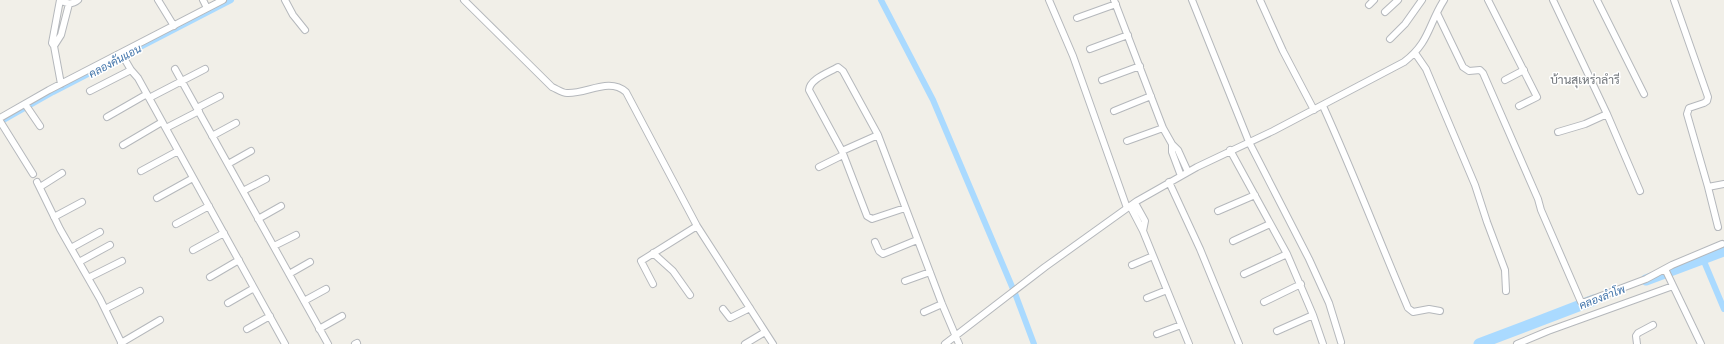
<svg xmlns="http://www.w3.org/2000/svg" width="1724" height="344" font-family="'Titillium Web',Sarabun,sans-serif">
<rect width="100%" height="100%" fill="#f1efe8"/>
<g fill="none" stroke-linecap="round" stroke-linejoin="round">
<path stroke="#aadaff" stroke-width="6" d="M881,0L933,100L1016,296L1034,344
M0,122L53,92L231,0
M1703,259L1724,309"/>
<path stroke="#aadaff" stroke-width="11" d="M1646,280L1724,251
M1479,344L1594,300"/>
<g stroke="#b5b8bc" stroke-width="8">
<path id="minor" d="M158,0L174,26
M203,0L207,8
M285,0L293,15L305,30
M464,0L552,87C557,89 562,93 567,93C587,94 609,77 626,92L697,226L773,344
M1049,0L1073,56L1127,208
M1114,0L1163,128L1172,144
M1192,0L1249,142L1309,259L1329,303L1341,342
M1260,0L1283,51L1314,110
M1488,0L1537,97L1519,106
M1553,0L1607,114L1640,191
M1597,0L1644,94
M1674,0L1708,97L1707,101L1704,103L1689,108L1687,114L1708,187L1724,184
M1369,5L1374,0
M1385,12L1398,0
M1437,13L1463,67L1469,71L1480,70L1483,73L1538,199L1541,210L1581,302H1585L1646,279L1672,265L1722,244
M1077,18L1116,4
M1390,39L1405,24L1422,0
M54,46L61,35L69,4
M1090,49L1128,35
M121,53L131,70L138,78L285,344
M1415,53L1426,69L1475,185L1487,222L1505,270L1506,291
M175,69L328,344
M1102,80L1140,66
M1505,80L1524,70
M61,84L54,46L52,43L60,0C67,4 72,5 78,0
M90,91L131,70
M149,98L205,69
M25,104L40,126
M1323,106C1353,172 1379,240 1408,308L1413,312L1429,309L1440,311
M197,108L220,96
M1114,111L1151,96
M107,117L147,94
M0,118L49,90L223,0
M0,121L33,174
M166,128L199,111
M1558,132L1585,124L1607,114
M212,136L236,123
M1127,141L1163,128
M123,145L162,122
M1230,150L1287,254L1313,315L1323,344
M842,151L878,135
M228,164L251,151
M819,167L843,155
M141,171L178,151
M1181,176L1172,152V144L1178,150L1188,172
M37,182L60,229L100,299L122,344
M1169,182L1200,249L1239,344
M40,187L62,173
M1708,187L1718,227
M243,191L266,179
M157,198L193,178
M1130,206L1143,231L1145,221L1135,203
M905,208L872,219L867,216L842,151L809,90C810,79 828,73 838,67L843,71L878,135L942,304L959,344
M1218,211L1255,195
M54,217L82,202
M258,219L281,206
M176,224L209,206
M1143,231L1189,344
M1233,241L1270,224
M875,242L879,251L883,254L917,240
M274,246L296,235
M71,248L100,232
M193,250L224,233
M653,253L673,271L690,295
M79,262L110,245
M1132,265L1153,256
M1665,269L1701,344
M289,274L310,262
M1244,274L1287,254
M210,277L239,260
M88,278L122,261
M905,281L930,272
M653,284L641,261L697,226
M1147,298L1167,290
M304,301L326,289
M1264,302L1301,284
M228,303L254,288
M105,309L140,291
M723,309L730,318L750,308
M924,312L942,304
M247,329L270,316
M319,329L342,316
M1277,331L1313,315
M1157,334L1181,325
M121,343L160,320
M355,344L357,343
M745,344L765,332
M945,344L1045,267L1137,201L1197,167L1273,131L1404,62C1430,42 1428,25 1444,0
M1517,344L1548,331L1673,286
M1637,344L1636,336L1638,333L1653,325"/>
</g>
<use href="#minor" stroke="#fff" stroke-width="6"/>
</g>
<g text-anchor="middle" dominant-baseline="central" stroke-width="3" stroke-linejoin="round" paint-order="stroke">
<g font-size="11" font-style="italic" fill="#4174aa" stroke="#fff">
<text transform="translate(115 61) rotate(-28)">คลองคันแอน</text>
<text transform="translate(1602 297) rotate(-21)">คลองลำโพ</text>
</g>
<g font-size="12" fill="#70757a" stroke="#fff">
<text x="1585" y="79">บ้านสุเหร่าลำรี</text>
</g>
</g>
</svg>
